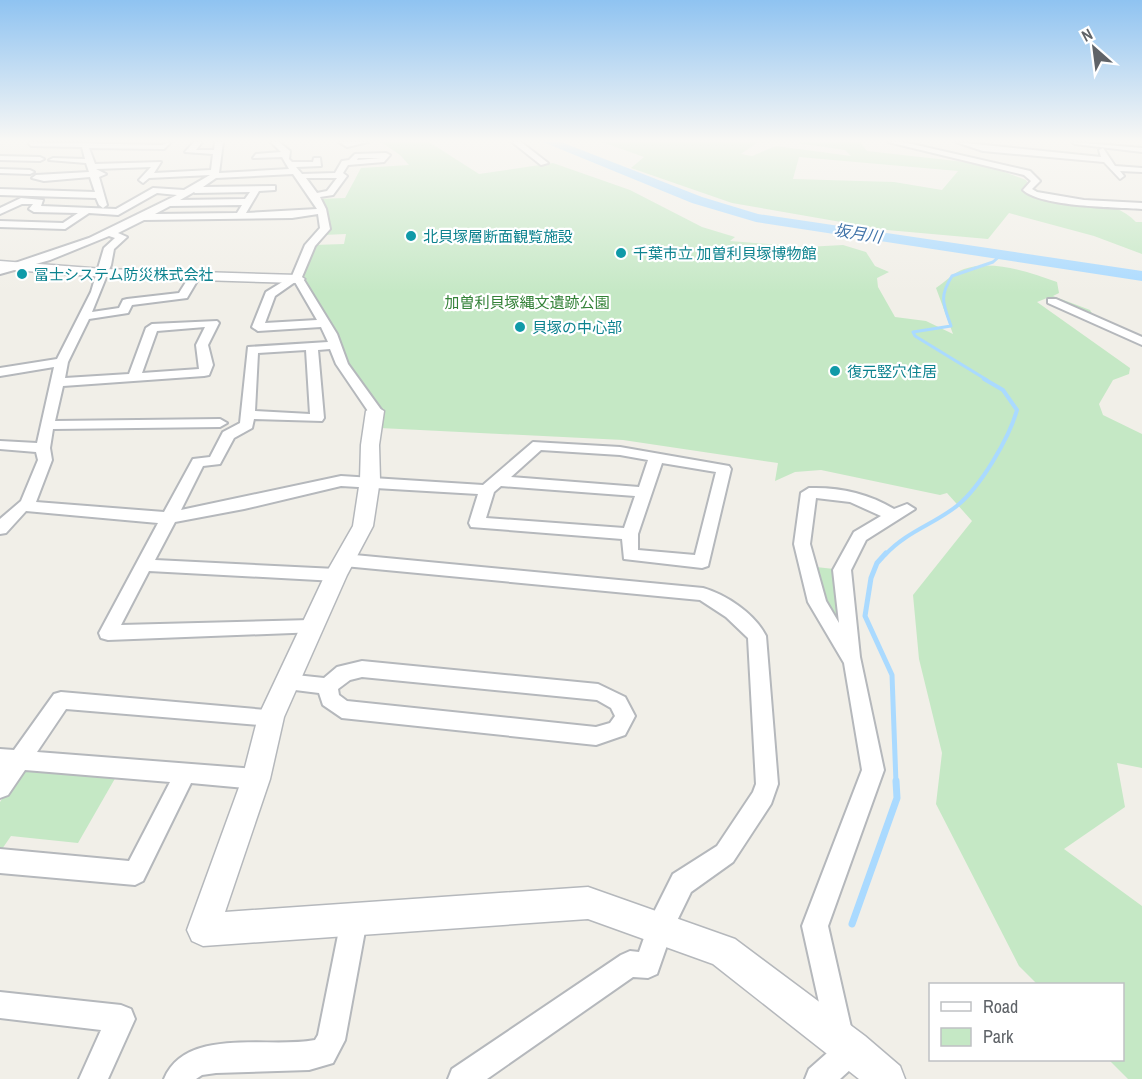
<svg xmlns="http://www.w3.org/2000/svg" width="1142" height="1079" font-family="'Archivo Narrow','Noto Sans JP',sans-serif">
<rect width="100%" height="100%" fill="#f1efe8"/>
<path fill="#c5e8c5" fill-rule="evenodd" d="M381,142H429L479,174L553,163L630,190L702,227L735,237L730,241L806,247L843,245L866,252L875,266L889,272L877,278L878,287L895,317L926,321L953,334L936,288C945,282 954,272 964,269C994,259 1030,273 1057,282L1059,293L1053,296L1090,310L1093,315L1047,298L1037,302L1130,368L1129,374L1113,380L1099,404L1103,415L1142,434V768L1117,763L1125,807L1064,849L1142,906V1079H1128L1109,1060H1122V984H1037L1019,966L936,804L942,753L919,659L913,595L972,521L947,493L940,495L821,470L795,472L775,481L778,463L623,440L380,428L300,277L313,245L344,244L346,234L323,235L318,199L345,198L361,168L409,165L400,155Z
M602,142H758L741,154L752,156L776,146L851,156L845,150L797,143L860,142L867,151L983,164L1026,180L1035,196C1067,199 1112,197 1136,222H1142V254L1094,236L1009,213L988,239L887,230L732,203L631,168L644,157ZM799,157L958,171L942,190L894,182L793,179Z
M816,567L834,569L846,627H838L822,598Z
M24,767L117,775L78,843L11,836L0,852V802Z"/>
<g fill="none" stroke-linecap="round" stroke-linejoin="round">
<path stroke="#aadaff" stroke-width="3" d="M987,380L915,336L913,332L951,326C943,303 939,297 952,276L993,262L1002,254"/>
<path stroke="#aadaff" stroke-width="4" d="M885,555C907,531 935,524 958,505C981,486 1009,438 1017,410L1003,390L984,379"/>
<path stroke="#aadaff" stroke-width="5" d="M886,553L877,563L871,578L865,616L892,675L896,783"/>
<path stroke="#aadaff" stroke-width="7" d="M852,924L897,798L896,781"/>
<path fill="#aadaff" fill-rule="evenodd" d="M543,142H561L702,197L758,214L1142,271V281L756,222L692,203Z"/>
<g stroke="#b5b8bc" stroke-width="4">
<path id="minor" d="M28,142L162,145L171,142L164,149L89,148L95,164L161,162L154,173L211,170L213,154L185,152L194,142H202L196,150H214L215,142H223L219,173L289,169L282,157L253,158L256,154L281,152L271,142H279L290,151L289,159L292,162H313L314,158H320L321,166L296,167L302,174L335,173L342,161L349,160L355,154L386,153L390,155L384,162L348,165L343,173L347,176L333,195L320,197L326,209L330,229L315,246L302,277L337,334L348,364L382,411L380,414H370L336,364L330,349L318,350L324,418L322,421L254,419L252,428L234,438L220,464L203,466L181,510L341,476L483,485L533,442L620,447L729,466L731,469L708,566L702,568L624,559L622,539L471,527L469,523L478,494L341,486L244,509L175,522L155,560L336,569L342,571L345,575L342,579L336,581L149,571L121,625L311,620L318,622L320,627L318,632L108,640L101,638L99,633L158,523L26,511L6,533L0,534V519L21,501L38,460L36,452L0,449V441L37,443L54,367L0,376V368L57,359L91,292L104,248L115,238L109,236L50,260L0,274V268L89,238L177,195L157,193L118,215L89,213L65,229L0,227V221L63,223L78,213L34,212L29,209L33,204H22L0,214V208L21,198L43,200L41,206L116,209L153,188L184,190L210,175L149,178L143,183L139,180L151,167L96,169L106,174L99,177L107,205L103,208L99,205L96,198L0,195V189L95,192L90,177L44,181L32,178L36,175L89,172L86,163L49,160L53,158L85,159L82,147L31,146ZM358,158H381L357,160ZM293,174L317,209L246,213L259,191L275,190V186L203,187L216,178ZM306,178H337L327,191L317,193ZM194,192L195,193L250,192L245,199L180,200ZM242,205L237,213L155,214L170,206ZM318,214L320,228L305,245L292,276L266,292L252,327L258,331L321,327L328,342L248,347L240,423L223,432L210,457L193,459L164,512L36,502L52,460L50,448L53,429L220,427L227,423L220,419L55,421L63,386L204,376L209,375L213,365L208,345L219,323L217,321L152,324L146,328L129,374L65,378L68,362L89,319L128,313L132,305L187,298L200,276L191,274L179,293L127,299L123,300L119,308L92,312L111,265L114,249L127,237L118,233L144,220L292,218ZM295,282L317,320L265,323L275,296ZM205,327L196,345L199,369L142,373L157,331ZM306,350L310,414L255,411L258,353ZM541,450L620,455L648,460L639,487L511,477ZM662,463L716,472L695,555L638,550V534ZM501,486L635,496L624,528L486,518L494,492Z
M339,142H368L347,147Z
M512,142H521L548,163L541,165Z
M888,142H903L1030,171L1040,181L1032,189L1037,192L1084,200L1142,203V209C1115,207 1041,207 1023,190L1031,181L1024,175Z
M956,142L1101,157L1099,150L1103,148L1115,166L1142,168V172L1120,171L1124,176L1120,179L1104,162L983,151Z
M1072,142L1142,148V152L1075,144Z
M0,156L40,157L44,159L40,161L0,160Z
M0,169L30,170L34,172L30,174L0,173Z
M1048,299H1056L1142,337V345L1048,303Z
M809,488C838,487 868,493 894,509L907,504L915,509L866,540L851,570L860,657L884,770L828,926L853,1036L862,1039L866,1049L862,1059L840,1079H805L809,1069L835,1046L830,1044L826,1034L802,926L862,770L844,663L808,602L794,544L801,493ZM816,498L850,502L881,516L854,532L833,570L839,623L826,601L810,544Z
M344,554L703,588C727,595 755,614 766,636L778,784L771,804L733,862L691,892L672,931L657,974L648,978L633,977L487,1079H448L452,1069L621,955L630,951L639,952L651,918L673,874L717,846L753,792L756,784L748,638L726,617L700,600L344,566L336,560Z
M362,661L598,684L625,697L635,716L625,735L596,745L342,718L323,705L319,693L279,688L276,682L279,676L286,674L324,678L337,667ZM362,677L597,700L611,708L615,716L610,723L596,727L347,701L339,695L338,689L350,680Z
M61,692L278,711L281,717L278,723L271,726L66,709L37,752L256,769L264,772L267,779L264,786L256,789L191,783L143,881L135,885L0,873V849L129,861L170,782L25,770L8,795L0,798V749L14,750L54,694Z
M354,907L363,911L367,920L345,1040L333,1063L309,1070L216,1073L202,1075L196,1079H164C186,1026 269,1049 315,1040L318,1035L341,920L345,911Z
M0,992L121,1005L131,1009L135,1019L108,1079H79L101,1030L0,1018Z"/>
</g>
<g stroke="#b5b8bc" stroke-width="3">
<path id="tertiary" d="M0,261L104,269L298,275L305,279L298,283L104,277L0,269Z
M375,406L384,411L379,445L380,480L373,526L347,575L284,717L270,779L225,912L588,887L735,939L865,1036L900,1066L905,1079H859L713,964L588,919L203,946L192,941L187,930L242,779L258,717L325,575L353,526L360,480L361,445L366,411Z"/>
</g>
<use href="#minor" fill="#fff" fill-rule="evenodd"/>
<use href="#tertiary" fill="#fff" fill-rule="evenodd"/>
</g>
<linearGradient id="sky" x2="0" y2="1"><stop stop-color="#8fc3f1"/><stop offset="0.48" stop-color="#f9f8f5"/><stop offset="1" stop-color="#f9f8f5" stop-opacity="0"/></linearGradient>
<rect width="1142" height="293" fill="url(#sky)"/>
<g fill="#0f9aa8" stroke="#fff" stroke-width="2">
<circle cx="411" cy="236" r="6"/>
<circle cx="621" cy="253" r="6"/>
<circle cx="22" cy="274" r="6"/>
<circle cx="520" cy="327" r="6"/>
<circle cx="835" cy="371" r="6"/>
</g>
<g text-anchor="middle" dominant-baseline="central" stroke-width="4.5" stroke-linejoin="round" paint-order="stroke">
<g font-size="15" fill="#0d838f" stroke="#fff" text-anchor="start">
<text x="423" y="236">北貝塚層断面観覧施設</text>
<text x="633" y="253">千葉市立 加曽利貝塚博物館</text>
<text x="34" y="274">冨士システム防災株式会社</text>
<text x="532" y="327">貝塚の中心部</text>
<text x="847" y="371">復元竪穴住居</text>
</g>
<g font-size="15" fill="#348238" stroke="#fff">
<text x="527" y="302">加曽利貝塚縄文遺跡公園</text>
</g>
<g font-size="16" font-style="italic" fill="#4174aa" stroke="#fff">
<text transform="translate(858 233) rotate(9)">坂月川</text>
</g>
</g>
<rect x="929" y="983" width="195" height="78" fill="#ffffff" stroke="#bfc1c3" stroke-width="1.5"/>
<rect x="941" y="1002" width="30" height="9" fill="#ffffff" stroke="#bfc1c3" stroke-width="1.5"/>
<text x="983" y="1013" font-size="18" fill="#5f6368">Road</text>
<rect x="941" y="1028" width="30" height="18" fill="#c5e8c5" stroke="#bfc1c3" stroke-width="1.5"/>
<text x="983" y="1043" font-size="18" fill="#5f6368">Park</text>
<g transform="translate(1094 48) rotate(332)" stroke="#ffffff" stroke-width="4.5" paint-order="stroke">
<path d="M0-4.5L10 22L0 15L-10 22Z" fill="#5f6368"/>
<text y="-9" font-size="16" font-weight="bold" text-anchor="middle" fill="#5f6368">N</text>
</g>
</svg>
